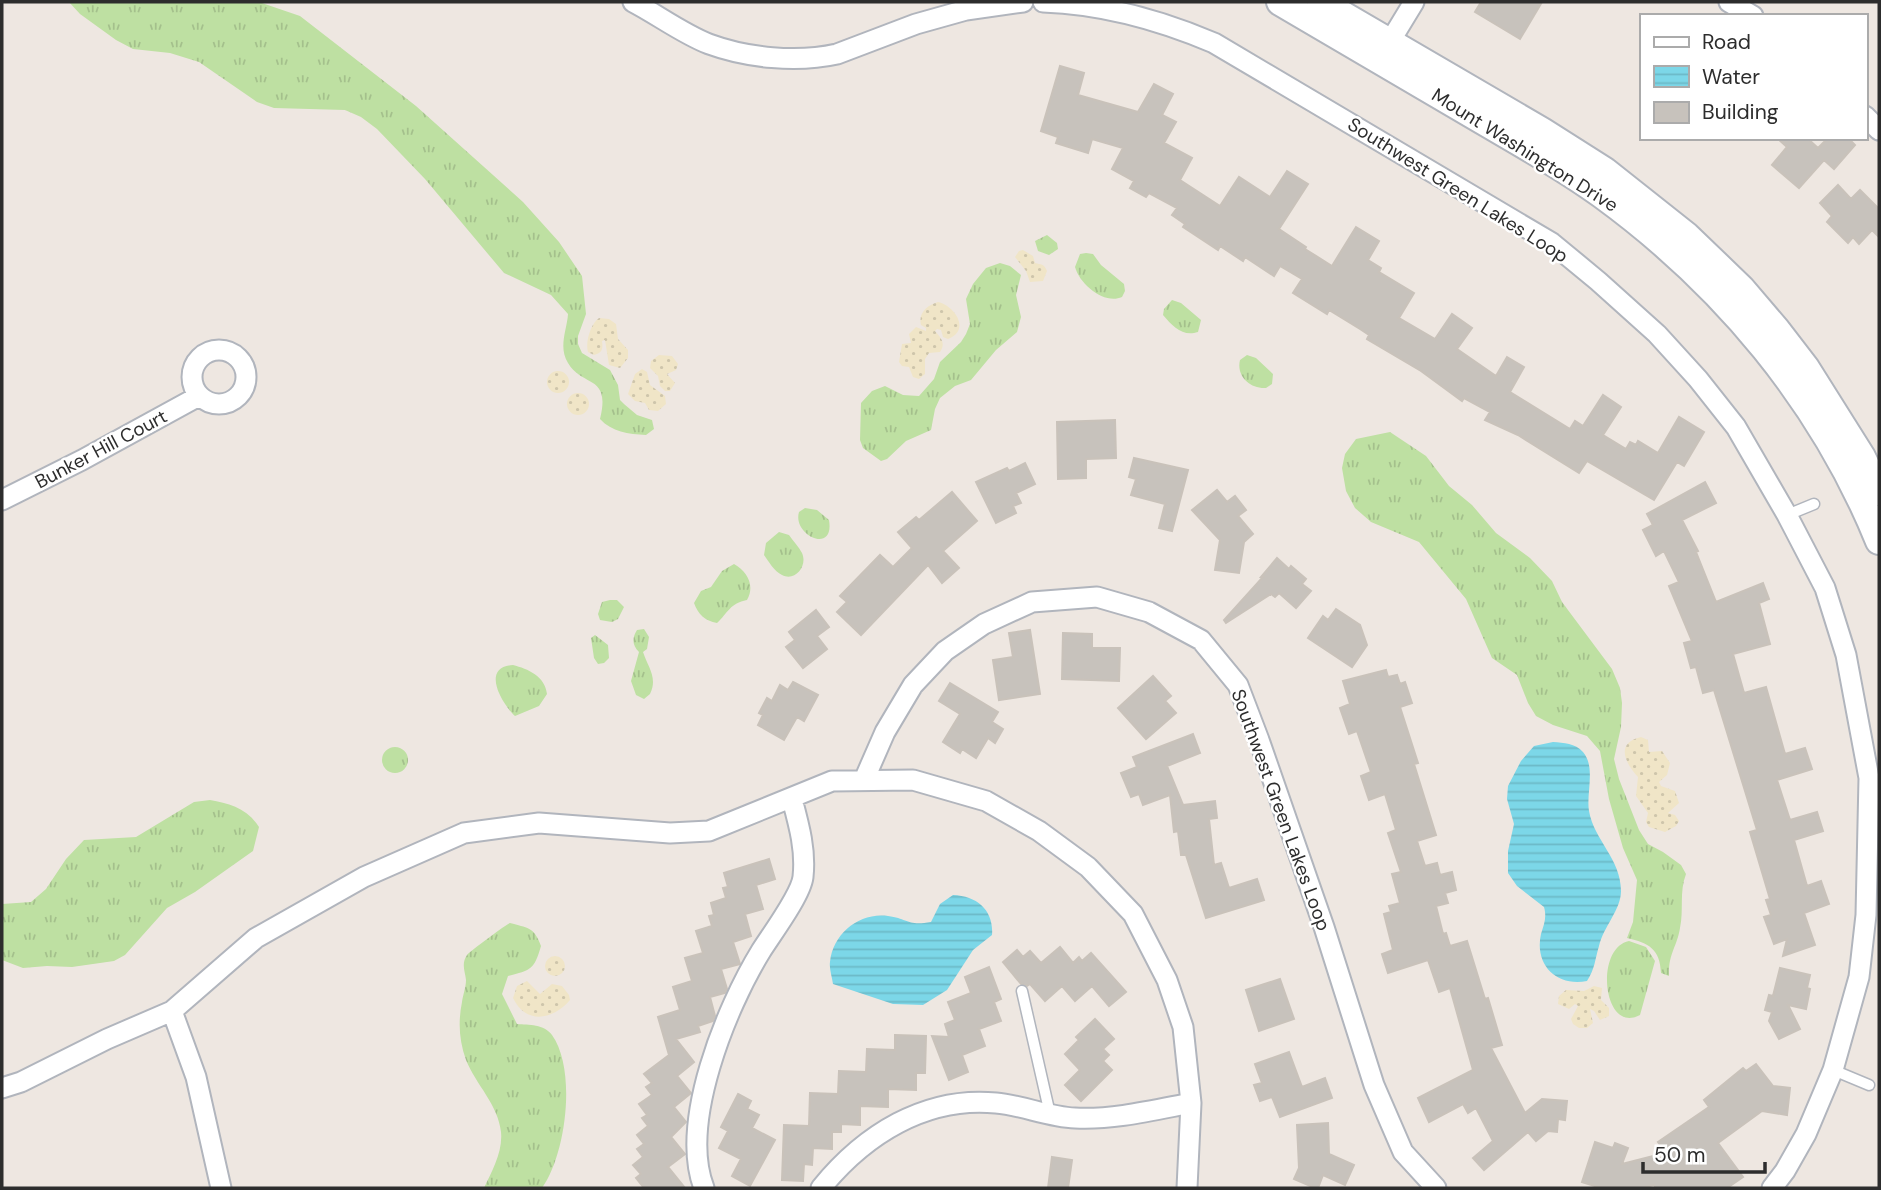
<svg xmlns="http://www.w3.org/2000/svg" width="1881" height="1190" font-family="'DM Sans',sans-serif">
<defs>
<pattern id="grass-tufts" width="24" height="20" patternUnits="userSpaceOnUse" patternTransform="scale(1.75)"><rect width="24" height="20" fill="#bee0a2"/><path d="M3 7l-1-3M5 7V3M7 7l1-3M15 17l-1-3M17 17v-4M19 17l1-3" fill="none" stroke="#a4c08c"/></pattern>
<pattern id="sand-dots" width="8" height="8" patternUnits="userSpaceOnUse" patternTransform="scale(1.75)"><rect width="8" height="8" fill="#f0e5c7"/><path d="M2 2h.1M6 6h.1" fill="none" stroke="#cec5ab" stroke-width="1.8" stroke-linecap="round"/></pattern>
<pattern id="water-rules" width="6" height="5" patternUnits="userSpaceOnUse" patternTransform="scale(1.75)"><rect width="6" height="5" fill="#7cd7e8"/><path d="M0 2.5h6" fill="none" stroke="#6cb9c7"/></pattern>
</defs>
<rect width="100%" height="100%" fill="#eee7e1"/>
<path fill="url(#grass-tufts)" d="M69,2H259L300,16L416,106L523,202L559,242L582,276L586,314L578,336V344L582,353L610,370L618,385L620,400L624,404L637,415L652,420L654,429L646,435C628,434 612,432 600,419C611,374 583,388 568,363C558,347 567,330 568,314L551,295L504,273L425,179L377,129L361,117L345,110L274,108L257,102L199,62L170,53L133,49L116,40L80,14Z
M1047,235L1057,243L1058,249L1049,255L1038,251L1035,241Z
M1086,253L1093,254L1101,265L1124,284L1125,291L1122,297C1105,305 1080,285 1075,267L1080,254Z
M1000,263L1010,266L1021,275L1016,295L1021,317L1017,332L996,350L971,380L955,386L940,398L935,409L931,430L906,441L887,459L881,461L863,448L860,440L861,403L872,391L885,386L903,395L919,396L934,379L940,362L961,342L966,334L970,324L966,299L973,284L986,268Z
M1172,300L1181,303L1201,320L1198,332C1183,337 1173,327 1163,315L1164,309Z
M1247,355L1256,358L1273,374L1272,384L1266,388C1250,389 1236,376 1240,360Z
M1390,432L1426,456L1449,486L1472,505L1496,533L1530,558L1552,581L1562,602L1612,669L1620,688L1622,703L1621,727L1614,759L1619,779L1639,830L1648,844L1663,852L1681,865L1686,874C1679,892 1684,910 1680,928C1677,947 1668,954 1669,976L1661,973C1660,949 1649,943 1627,938L1633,922L1637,880L1623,848L1609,799L1600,751L1587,736L1553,725L1536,716L1528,703L1517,675L1492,658L1466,599L1419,542L1371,522L1355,508L1346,491L1342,468L1345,454L1356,439Z
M805,508L817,510L829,520C835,555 792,535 799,512Z
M779,532L789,535C793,541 799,547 802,553C808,566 795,582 782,575C774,571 769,562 764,555L766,543Z
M734,564C748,572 755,586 747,600C730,603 728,613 717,623C705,621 698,614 694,603L701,591L711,587L722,571Z
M610,600H617L624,607L618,619L612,622L600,620L598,614L602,602Z
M644,629L649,637L647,649L643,652C648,667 658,678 650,694L644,699L636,695L631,681L639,652C632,645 632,638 637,630Z
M595,635L608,645L609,658L604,663L598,664L594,658L591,638Z
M513,665C528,669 545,676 547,694L539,706L515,716C502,704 480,667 513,665Z
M382 760a13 13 0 1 1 26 0a13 13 0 1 1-26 0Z
M210,800C229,803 248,809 259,827L253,851L195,892L167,908L125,955L114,961L72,967L47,966L23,968L2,960V904L31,902L46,889L66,859L84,840L136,837L194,802Z
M510,923C527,928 534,926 541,946C534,970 531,970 508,976L502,994L517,1024C529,1025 544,1024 552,1035C577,1070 566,1155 542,1188H484C492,1171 503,1152 501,1132C498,1104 476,1085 466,1060C459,1040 458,1022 462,1002C463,995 466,987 466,980C465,971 461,964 467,955C470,951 507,924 510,923Z
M1629,941L1646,947L1655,961L1640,1015C1603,1035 1594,948 1629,941Z"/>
<path fill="url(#sand-dots)" d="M1023,250L1033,256L1035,263C1041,265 1044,263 1047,271L1043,281L1030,282L1026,271L1015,257L1019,251Z
M938,302C955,306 971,330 948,339L943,337L941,330L937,329L935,331C941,338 946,343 940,352L929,353L925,359V374L919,379L913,377L909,367L902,366L899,362L902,344L911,343L909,334L916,327L926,331V328L921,325C918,313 927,305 938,302Z
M599,318L609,319L616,324L618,339L628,350V358L620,368L609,365L605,340L602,341C603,348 603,353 594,355L588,352C585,342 591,323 599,318Z
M659,355L672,356L678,364L676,370L667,374L675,383L670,391H665L660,386L658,376L650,368L651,361Z
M642,369L647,372L650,385L665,396L666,404L658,411L649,410L645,403L635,401L628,394L635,374Z
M547 382a11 11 0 1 1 22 0a11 11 0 1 1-22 0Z
M567 404a11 11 0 1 1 22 0a11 11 0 1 1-22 0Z
M1641,737L1648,740L1649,752L1662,751L1670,763L1667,775L1659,782L1661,786L1675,791L1679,803L1668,813L1675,815L1679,821L1676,826L1665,832L1649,827L1646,822L1648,813L1636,796L1638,777C1625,763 1615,743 1641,737Z
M545 966a10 10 0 1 1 20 0a10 10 0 1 1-20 0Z
M527,981L540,994L552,984L562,986L569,995L570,1000C553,1020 526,1025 513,998L517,986Z
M1594,986L1602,988L1601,1000L1609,1008V1016L1600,1020L1594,1011L1590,1009L1593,1023L1587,1028H1579L1573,1024L1571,1019L1578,1006L1575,1004L1569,1009L1558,1004L1559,996L1566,990L1584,991Z"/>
<path fill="url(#water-rules)" d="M1553,742C1564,743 1575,743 1583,752C1596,767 1586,793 1589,811C1594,840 1621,859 1621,891C1621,910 1603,927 1599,946C1595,959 1595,969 1587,981C1557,987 1534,965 1541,934C1544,924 1547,918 1544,907L1517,886L1508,873V851L1514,824L1507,799L1508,786L1521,761L1534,746Z
M953,895C978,896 994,911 992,935L973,950L947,990L923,1005L893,1004L833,984C832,977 829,968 830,962C833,933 860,912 888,916C909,919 907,926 931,922L940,904Z"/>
<path fill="#c7c2bc" stroke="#c9c2ba" stroke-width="2" d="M1481,2H1542L1520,39L1475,12Z
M1060,66L1084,73L1078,95L1138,112L1154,84L1173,94L1162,115L1176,122L1164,143L1192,158L1180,180L1220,206L1239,177L1270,197L1287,171L1308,184L1279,229L1306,247L1305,249L1332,266L1356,227L1379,241L1368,260L1381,268L1379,272L1414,293L1399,318L1435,339L1452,314L1472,328L1457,349L1496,376L1507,357L1524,367L1510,392L1570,429L1575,421L1583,426L1603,395L1621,407L1603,435L1626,449L1630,442L1636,445L1638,441L1658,453L1679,417L1704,432L1684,466L1677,462L1654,500L1587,461L1579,473L1518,435L1485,420L1490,412L1464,398L1462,401L1421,371L1367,339L1369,335L1360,329L1329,310L1327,314L1293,293L1302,279L1280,266L1274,276L1245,257L1243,261L1220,246L1218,250L1183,227L1185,224L1172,215L1177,208L1149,193L1146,197L1130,188L1134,181L1112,169L1123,148L1092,139L1088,153L1056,143L1058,137L1041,131Z
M1777,138H1807L1818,148L1828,138H1848L1855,145L1834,169L1824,160L1799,188L1772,165L1787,147Z
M1838,185L1851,199L1860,190L1879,209V237L1872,230L1859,244L1853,237L1848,243L1827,222L1832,216L1820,203Z
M1115,420L1116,458L1086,459V478L1058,479L1057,422Z
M1134,458L1188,470L1172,531L1159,528L1165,504L1131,495L1136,479L1129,477Z
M1025,463L1035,484L1016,493L1021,503L1013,506L1016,513L996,523L976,482L1007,468L1009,471Z
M1705,482L1716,503L1682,520L1698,551L1696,552L1716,602L1763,583L1769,599L1759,603L1770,644L1733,654L1744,693L1766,687L1785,754L1805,748L1812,769L1777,780L1790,820L1817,812L1823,831L1794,840L1807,886L1821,881L1829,904L1804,913L1815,945L1783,956L1787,939L1774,944L1764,917L1771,915L1766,900L1770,899L1750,832L1757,830L1714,690L1703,693L1696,667L1691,668L1684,643L1692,641L1669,586L1679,582L1664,551L1656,556L1643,530L1653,525L1647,514Z
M1217,490L1227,502L1235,496L1246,510L1238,516L1253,534L1244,542L1239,573L1215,570L1220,540L1192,510Z
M952,492L977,521L943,551L959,568L942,583L928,565L861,635L837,612L847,602L840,596L880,555L893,567L912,548L898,532L916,517L919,520Z
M1277,558L1289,569L1291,566L1306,579L1302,584L1311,591L1296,608L1279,593L1275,597L1271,594L1226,623L1224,620L1263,577H1261Z
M1336,609L1360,625L1367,645L1352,667L1308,638L1323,616L1328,620Z
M816,610L829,627L817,636L827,649L803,668L786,647L795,640L789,632Z
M1030,630L1040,694L999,700L993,660L1013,657L1009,633Z
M1063,633L1092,634V648H1120L1119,681L1062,679Z
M1386,670L1388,677L1397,675L1400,684L1405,682L1412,703L1400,707L1418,763L1414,764L1436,835L1417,841L1425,866L1437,863L1440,875L1452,872L1456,890L1445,893L1448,903L1436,906L1443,934L1446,933L1450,946L1467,941L1485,999L1488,998L1502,1045L1491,1048L1525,1113L1542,1099L1567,1101L1565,1120L1558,1119L1557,1132L1548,1131L1536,1141L1528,1132L1484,1170L1473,1158L1493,1141L1476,1108L1468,1113L1463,1104L1429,1122L1418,1098L1473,1070L1450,988L1439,992L1428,960L1388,973L1382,954L1393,950L1384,914L1391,912L1389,906L1400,903L1392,874L1401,872L1388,833L1396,830L1385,794L1369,800L1361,776L1371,772L1357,731L1349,734L1340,708L1350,704L1343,681Z
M1153,676L1171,696L1165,701L1176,713L1146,739L1118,708Z
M793,682L818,695L804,721L797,717L784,740L758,725L763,715L759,713L767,698L772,701L780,685L788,690Z
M950,683L998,712L992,722L1003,729L995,743L988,738L976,758L962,749L960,753L943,742L960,714L939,701Z
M1193,734L1200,753L1167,766L1183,805L1215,801L1217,818L1209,819L1214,865L1221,863L1229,888L1257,879L1264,900L1206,918L1186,855H1181L1178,831L1174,832L1170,795L1143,805L1139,794L1131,797L1121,773L1137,767L1133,757Z
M769,859L775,879L756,885L763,909L745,914L751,936L733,942L740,964L721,969L727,989L725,993L710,997L715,1016L713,1021L698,1026L700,1032L676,1039L694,1062L677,1076L691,1093L674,1107L686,1122L671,1137L685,1154L668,1167L685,1188H644L636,1178L641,1174L633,1165L643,1157L637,1149L644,1144L637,1135L648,1126L642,1118L647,1115L639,1104L652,1095L646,1087L652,1083L644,1074L669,1055L658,1017L680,1010L673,987L692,981L685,958L703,953L696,931L712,926L709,916L714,915L711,903L726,898L723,888L728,887L724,873Z
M1060,947L1073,963L1079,957L1082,961L1091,953L1126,992L1109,1006L1092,986L1075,1001L1062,986L1045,1001L1030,984L1027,986L1021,984L1003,962L1017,950L1023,957L1030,951L1041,963Z
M989,967L1001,999L994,1002L1001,1021L979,1029L985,1046L962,1055L968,1072L949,1080L932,1036L949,1037L945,1024L955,1020L948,1002L971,993L965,977Z
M1780,968L1810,975L1807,988L1810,989L1806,1009L1788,1005L1800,1029L1779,1039L1769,1021L1772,1012L1765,1010L1769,995L1773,996Z
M1280,979L1294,1019L1259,1031L1246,990Z
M1095,1019L1114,1039L1103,1049L1109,1055L1103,1061L1112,1070L1081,1101L1065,1085L1080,1070L1065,1054L1079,1040L1076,1037Z
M895,1035L926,1036L925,1073H916V1090L888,1089V1107L860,1106V1125L841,1124V1132H832V1149L813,1148L812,1165L804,1164L803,1181L782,1180L784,1125L809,1126L810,1093L838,1094L839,1071L866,1072L867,1049L895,1050Z
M1289,1052L1302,1087L1325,1078L1332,1098L1280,1117L1272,1097L1260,1101L1254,1085L1262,1083L1255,1064Z
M1756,1064L1773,1086L1790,1088L1787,1115L1762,1111L1718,1143L1743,1177L1727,1188H1656L1654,1185L1641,1188H1601L1582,1182L1595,1142L1613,1148L1615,1143L1628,1148L1622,1164L1653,1156L1673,1163L1658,1142L1709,1107L1704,1100L1743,1068L1746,1071Z
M738,1094L751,1101L747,1109L759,1115L752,1128L775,1140L750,1186L732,1176L741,1159L719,1148L728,1131L721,1127Z
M1328,1123L1329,1154L1354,1165L1345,1185L1323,1175L1318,1188H1315L1294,1179L1299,1168L1297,1125Z
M1052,1157L1072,1160L1068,1188H1048Z"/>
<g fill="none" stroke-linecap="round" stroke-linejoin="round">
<g stroke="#b1b5bd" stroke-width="13">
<path id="service" d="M1787,515L1814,504
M1022,991L1050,1114
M1833,1070L1869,1085"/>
</g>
<g stroke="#b1b5bd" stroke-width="23">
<path id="minor" d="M633,2C658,15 683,34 709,44C747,58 797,63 837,54L916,24L966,10L1023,2
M1043,2C1102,4 1160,20 1214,43L1552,243L1598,281L1657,334L1698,379L1736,427L1787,515L1825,588L1846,655L1869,778L1866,915L1859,977L1833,1070L1806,1134L1785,1171L1772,1188
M1729,2L1753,16
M1383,53L1414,2
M1865,116L1879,130
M192 377a27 27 0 1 1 54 0a27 27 0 1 1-54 0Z
M2,500L82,460L199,396
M864,780L885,732L913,685L945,651L984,624L1032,602L1097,597L1149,612L1201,640L1238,685L1259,740L1324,927L1374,1085L1403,1152L1436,1188
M172,1011L196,1077L221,1188
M2,1088L21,1082L107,1039L172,1011L256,938L364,877L464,833L539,823L670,833L709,831L832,781L913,780L986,801L1039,831L1088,867L1133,914L1167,980L1183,1027L1191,1103L1187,1188
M704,1188C679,1123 726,1008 761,951C771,935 801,895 803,877C806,850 799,825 792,799
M821,1188C864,1135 925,1096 996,1103C1022,1105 1048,1117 1075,1118C1113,1120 1154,1110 1191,1103"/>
</g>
<g stroke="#b1b5bd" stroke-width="30">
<path id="secondary" d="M1280,2C1344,39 1407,77 1471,114C1515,140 1561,165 1602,195C1724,284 1822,401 1879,541
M1321,2L1542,131L1605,171L1687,236L1741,288L1776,329L1806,368L1862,457L1879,492"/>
</g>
<use href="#service" stroke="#fff" stroke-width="10"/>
<use href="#minor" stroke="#fff" stroke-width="19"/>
<use href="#secondary" stroke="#fff" stroke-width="26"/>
</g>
<g text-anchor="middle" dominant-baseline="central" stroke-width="5" stroke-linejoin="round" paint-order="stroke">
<g font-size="19" fill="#2d2d2d" stroke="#fff">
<text transform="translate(1525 150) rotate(32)">Mount Washington Drive</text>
<text transform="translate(1458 190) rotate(32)">Southwest Green Lakes Loop</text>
<text transform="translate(101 449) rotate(-28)">Bunker Hill Court</text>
<text transform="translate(1281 810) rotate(70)">Southwest Green Lakes Loop</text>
</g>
</g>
<rect width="1881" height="1190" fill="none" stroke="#2d2d2d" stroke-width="7"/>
<rect x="1640" y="14" width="228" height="126" fill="#ffffff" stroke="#ababab" stroke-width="2"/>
<rect x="1654" y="37" width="35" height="10" fill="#ffffff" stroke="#ababab" stroke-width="2"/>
<text x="1702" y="49" font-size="21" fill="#2d2d2d">Road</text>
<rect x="1654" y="66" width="35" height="21" fill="url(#water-rules)" stroke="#ababab" stroke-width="2"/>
<text x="1702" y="84" font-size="21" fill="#2d2d2d">Water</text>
<rect x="1654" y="102" width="35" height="21" fill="#c7c2bc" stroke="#ababab" stroke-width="2"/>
<text x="1702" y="119" font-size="21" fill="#2d2d2d">Building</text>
<path d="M1643 1162v10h122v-10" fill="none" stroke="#2d2d2d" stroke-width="3.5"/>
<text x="1654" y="1162" font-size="21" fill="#2d2d2d" stroke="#ffffff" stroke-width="5" paint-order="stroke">50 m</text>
</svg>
